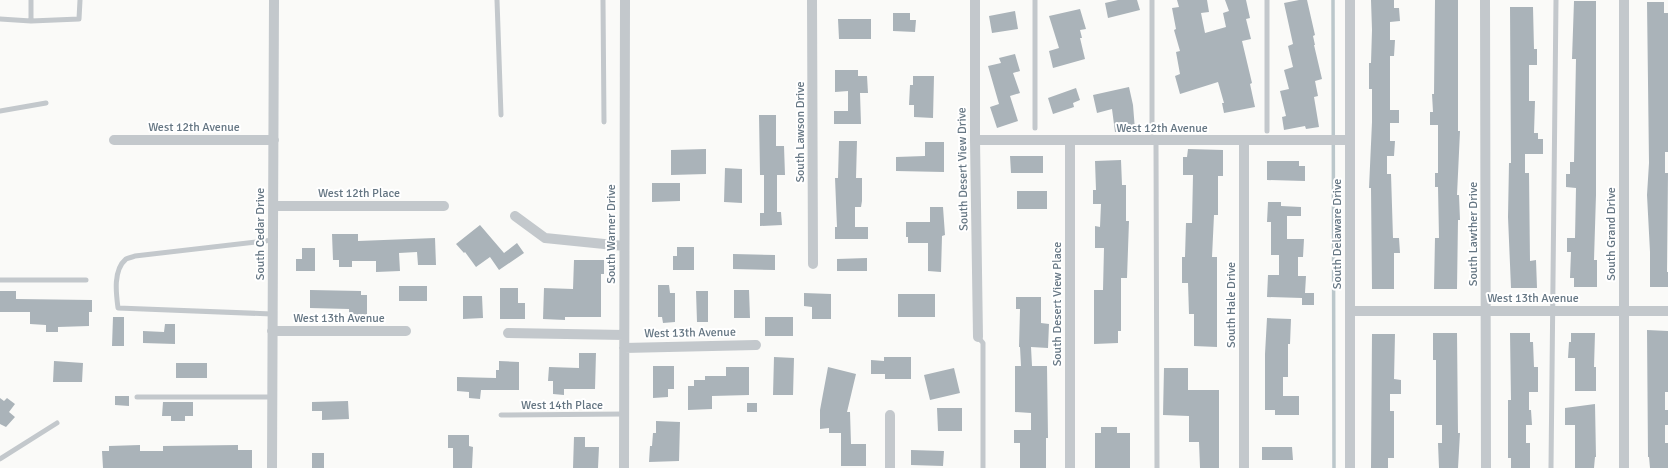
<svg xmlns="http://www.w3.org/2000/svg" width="1668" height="468" font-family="Signika,sans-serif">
<rect width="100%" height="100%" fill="#fafaf8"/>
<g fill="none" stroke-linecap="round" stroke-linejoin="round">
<path stroke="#bbc7cb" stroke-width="3.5" d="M1333,0L1334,468"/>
</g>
<path fill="#aab3b9" d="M1118,0H1137L1140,10L1108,18L1105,3Z
M1177,0H1207L1209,12L1201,13L1205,33L1226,27L1223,13L1229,11L1225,0H1246L1250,18L1246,19L1251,39L1242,41L1252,83L1250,84L1255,107L1224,113L1222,103H1224L1218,82L1180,94L1175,76L1180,74L1176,52L1180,51L1174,30L1176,29L1172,8L1179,7Z
M1299,0H1307L1315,35L1313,36L1315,45H1314L1322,79L1315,81L1318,96L1314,97L1319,127L1306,129L1305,126L1284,130L1282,117L1286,116L1280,91L1289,89L1284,70L1293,67L1288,46L1293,44L1284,3Z
M1371,0H1394V8H1399L1400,21L1390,22V40H1395L1394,56H1390V110H1399V123H1390V141H1395L1394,156H1387V174H1391L1393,238H1399L1400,253H1394V289H1372L1371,188H1369L1372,122V89H1369V63H1371L1372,30Z
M1435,0H1458V131H1460L1457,195H1459L1460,220H1458L1457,289H1434L1435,238H1439L1438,187H1435V173H1438V125H1430V112H1433L1432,94H1434Z
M1574,1H1596V195L1594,260H1597V287H1574V278H1570L1571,252H1567V238H1575L1576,188L1566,187V174H1570V162H1574L1576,59H1572Z
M1647,2H1664V13H1668V152H1665V173H1668L1667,272H1668V287H1650V252L1647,195L1649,163Z
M1510,7H1533L1534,49H1537V65H1529V101H1535L1534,133H1538V139H1543V154H1525V173H1529L1530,261L1536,260L1537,288H1511L1508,217L1509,163H1511Z
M1080,9L1086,29L1080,30L1082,38H1080L1085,59L1053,68L1049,51L1059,48L1049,16Z
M1015,11L1018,29L992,33L989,16Z
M893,13H910V20H916L915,32L893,31Z
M838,19H871V39H839Z
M1015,54L1020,71L1013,73L1020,93L1010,96L1018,121L997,128L990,107L999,104L988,66L1001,63L999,58Z
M835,70H858V76H867L868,93H860L861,124H834V111H848V91L835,92Z
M913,76H934L933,118L914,117V105H909L910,85H913Z
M1129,87L1133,105L1135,130L1115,132L1112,109L1097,113L1093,95Z
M1076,88L1080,100L1073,103L1074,107L1053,114L1048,98Z
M759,115H776V146H784L785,175H777V212H781L782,225L760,226V213H764V175H760Z
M839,141H857L856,178H862V201L861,207H855V227H868V239H835V227H837L835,178H838Z
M925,142H944V172L896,171V157L925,156Z
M706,149V174L671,175V150Z
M1188,149L1223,150V176H1218V215H1214L1212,257H1217V347L1194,346V314H1189L1188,283H1182V257H1185L1186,223H1192L1193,175H1183V157H1187Z
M1010,156H1043V173H1011Z
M1121,160L1122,185H1126V221H1129L1127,278H1121V331H1118V343L1094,344V290H1103L1104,248H1095V226L1100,227L1101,204H1093V190H1096L1095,161Z
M1267,161H1299V166H1305V181L1267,180Z
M725,168L742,169V203L724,202Z
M652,183H680V201L652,202Z
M1017,191H1047V209H1017Z
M1268,202H1281V206L1301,207V216H1287V239H1304L1303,257H1298V276H1306L1305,293H1314V305H1302V298L1267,297L1268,275H1279V255H1271V222H1267Z
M930,207H943L945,235L942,236L941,272L928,271V243H908V237H906V222H930Z
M480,225L504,253L517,243L524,253L499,270L490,257L476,267L465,252L464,253L456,244Z
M332,234H358V241L435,238L436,265H418L417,252L399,253L400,271L376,272V261H352V267H339V260H333Z
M677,247H694V270H673V256H677Z
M302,248H315V271H296V259H302Z
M733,254L775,255V270L733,269Z
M867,258V271H837V259Z
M574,260H604V274H601V317H565V320L543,319L544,288L573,289Z
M658,285H669L670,293H675V322L663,323L662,317H658Z
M399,286H427V301H399Z
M500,288H518V303H525V319H500Z
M310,290L361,291V295H367V317H349V309L310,308Z
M734,290H749L750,318H734Z
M0,291H16V299L92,300V312H89V326L58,327V332H46V325L30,324V312H0Z
M696,291H708V322H697Z
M804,293L831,294V319H812V307L804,306Z
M898,294H935V317H898Z
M463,296H482L483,318L463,319Z
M1016,297H1041V323L1049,324L1048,348L1031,347L1032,366H1047L1048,438H1046V468H1020V443H1014V430H1031V413L1015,412V366H1021L1020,347H1019L1020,309H1016Z
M113,317H124V346H112Z
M765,317H793V336H765Z
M1267,318L1291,319L1290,344H1288V377H1283V396H1299V415H1275V410H1265V354Z
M165,324H175V344L143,343V331L164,332Z
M1647,330L1668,331V392H1665V410H1668V425H1665V443H1668V468H1650L1649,457H1648Z
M1433,333H1457L1458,433H1460L1458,468H1439L1438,443H1442V425H1436V360H1433Z
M1510,333H1530V342H1533L1534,367H1538V392H1529V410H1531L1532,425H1526V443H1530V468H1511V458H1508V400H1511Z
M1571,333H1595L1594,367H1596V391H1575V358H1568L1569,342H1571Z
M1372,334H1395L1394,379L1401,380V394H1390V411H1394V458H1388V468H1371Z
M579,353H596L595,389H564V395L553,394V381H548L549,367L579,368Z
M774,357L794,358L793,395H773Z
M884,357H911V379H885V374H871V360L884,361Z
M54,361L83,363L82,382H53Z
M499,361L519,362V390H481L480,399L469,398V392L457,391V377L496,378V370H499Z
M176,363H207V378H176Z
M653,366H674V389H668V397L653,398Z
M726,367H749V395L712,396V409L688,410V386H694V380H705V376H726Z
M828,367L856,374L847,412H850L851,444H866V466H841V433H829V428L820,429V410Z
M954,368L960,393L930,400L924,375Z
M1164,368H1188V390H1219V468H1200L1199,442H1189V416L1163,415Z
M115,396H129V406L115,405Z
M0,398L4,401L7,398L15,404L9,412L15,417L6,427L0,424Z
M348,401L349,419L322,420V411H312V402Z
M163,402H193V416H185V421H171V416H162Z
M747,403H757V412H747Z
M1595,404L1596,457H1595L1594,468H1575V425H1565V408Z
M937,408H962V431H938Z
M656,421L680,422L679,461L649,462L650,446H652L653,433H656Z
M1101,427H1117V433H1130V468H1095V433H1101Z
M448,435H469V446L473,447L472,468H453V448H448Z
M574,437H585V447H599L598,468H573Z
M140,445V451H163V446L238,445V450H252V468H103L102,451H109V446Z
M1262,447H1292L1293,460H1262Z
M911,450L944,451L943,466L911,465Z
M312,453H324V468H312Z"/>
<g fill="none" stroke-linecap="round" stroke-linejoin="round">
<path stroke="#c3c8cc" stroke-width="5" d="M497,0L501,115
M603,0L604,122
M0,19L31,21L79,19L80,0
M31,21V0
M0,111L46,103
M1035,128V0
M1267,131V0
M1152,132V0
M1156,141L1157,468
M0,280H86
M272,314L118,308C116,293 113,270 126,259C128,258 133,257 135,256L273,240
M978,337L983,343V468
M137,397H272
M501,415L624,414
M0,459L57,423
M1551,468L1556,0"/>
<path stroke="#c3c8cc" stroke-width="10" d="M812,0L813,264
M975,0V140L978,337
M1350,0V468
M1485,0L1486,468
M1624,0V468
M114,140H274
M975,140H1349
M1070,141V468
M273,206H444
M515,216L545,238L624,246
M1350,311H1668
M272,331H406
M508,333L624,335
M624,348L756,345
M890,415V468
M272,468L274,0
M624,468L625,0
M1244,468V141"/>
</g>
<g text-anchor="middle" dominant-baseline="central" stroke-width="4" stroke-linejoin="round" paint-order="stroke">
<g font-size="12" fill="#657683" stroke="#fff">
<text x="194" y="127">West 12th Avenue</text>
<text x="1162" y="128">West 12th Avenue</text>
<text transform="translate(800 132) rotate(-90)">South Lawson Drive</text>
<text transform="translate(963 169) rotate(-91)">South Desert View Drive</text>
<text x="359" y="193">West 12th Place</text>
<text transform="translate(260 234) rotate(-90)">South Cedar Drive</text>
<text transform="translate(611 234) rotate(-90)">South Warner Drive</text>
<text transform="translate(1337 234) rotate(-90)">South Delaware Drive</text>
<text transform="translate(1473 234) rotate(-90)">South Lawther Drive</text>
<text transform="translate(1611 234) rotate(-90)">South Grand Drive</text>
<text x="1533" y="298">West 13th Avenue</text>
<text transform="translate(1057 304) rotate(-90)">South Desert View Place</text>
<text transform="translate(1231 305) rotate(-90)">South Hale Drive</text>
<text x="339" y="318">West 13th Avenue</text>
<text transform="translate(690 333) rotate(-1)">West 13th Avenue</text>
<text x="562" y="405">West 14th Place</text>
</g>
</g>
</svg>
